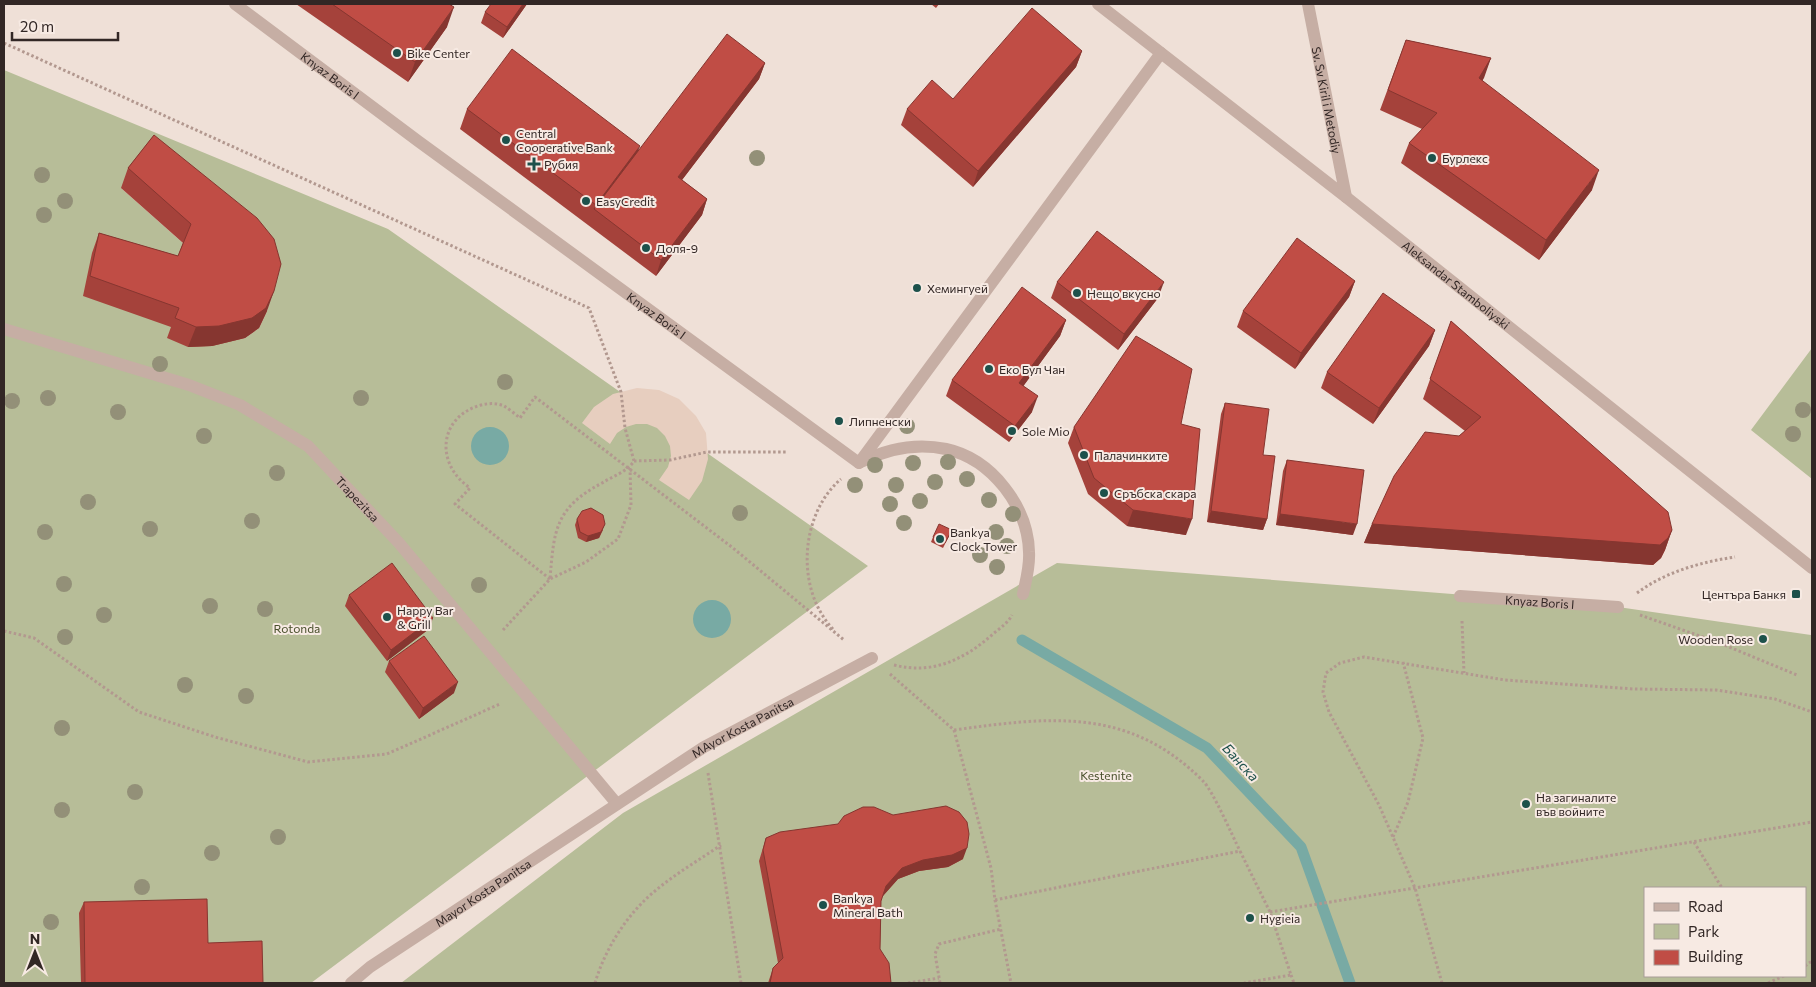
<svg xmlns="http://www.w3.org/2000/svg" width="1816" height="987" font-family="Commissioner,sans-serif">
<rect width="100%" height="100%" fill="#efe0d7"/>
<path fill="#b7bd98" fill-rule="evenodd" d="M4,70L388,229L868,566L311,983H4ZM121,188L274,284L267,311L259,328L245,338L212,345L172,328L171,276L184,244Z
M1812,348V479L1751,430Z
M1057,563L1618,607L1811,635L1812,983H401L623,813ZM1645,888H1805V976H1645Z"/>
<path fill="#e7cebf" d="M637,388L659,390L679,399L696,416L706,433L708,459L702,481L689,500L659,480L668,467L671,456L670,446L665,436L657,428L647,424H636L626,427L617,433L610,444L582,423L594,407L613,394Z"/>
<path fill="#78aaa4" d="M471 446a19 19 0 1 1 38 0a19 19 0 1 1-38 0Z
M693 619a19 19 0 1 1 38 0a19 19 0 1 1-38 0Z"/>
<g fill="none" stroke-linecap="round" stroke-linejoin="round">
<path stroke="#78aaa4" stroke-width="11" d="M1022,640L1207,748L1301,847L1350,983"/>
<path stroke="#b2988f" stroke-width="3" stroke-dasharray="2.5 2.5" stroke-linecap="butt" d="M4,43L589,308L621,392L625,428L634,461C627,472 613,476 602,483C555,508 554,530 550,579
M634,461L670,460L707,452H788
M550,579L455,504L470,488C435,464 438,417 481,405C489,403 497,403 504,406C509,409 515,414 520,418L535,397L733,548L844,640
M1637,593C1665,572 1701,562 1735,557
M1640,615L1717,642L1797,675
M1462,621L1464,673
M833,629C795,589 800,514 841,479
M503,630L550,579L586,562L618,539L631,505L630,468
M4,631L34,638L139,712L215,737L308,762L387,754L500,704
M894,665C933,675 965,659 993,634C1000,628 1008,623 1012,615
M890,674L954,730L991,868L995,900L1011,983
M954,730C1048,717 1129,706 1203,781C1213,791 1232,835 1240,851
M708,773L741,983
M1393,837L1408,802L1423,738L1403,662
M1694,842L1722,888
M995,900L1240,851L1270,912L1291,975L1244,983
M1270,912L1812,822
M1805,966L1812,961
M1291,975L1294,983
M595,983C605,949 627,914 655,891C675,874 699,860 721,845
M908,983L939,978
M940,983L935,954L939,944L1001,929
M1442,983L1415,888L1379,805L1329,712L1323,692L1326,673L1340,663L1364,657L1505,680L1634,689L1716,690L1775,699L1812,712
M1768,983L1784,976"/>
<g stroke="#c6aea4" stroke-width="12">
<path id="s1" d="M235,4L418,141L859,463"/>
<path id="s2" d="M1098,4L1346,197L1812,568"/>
<path id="s3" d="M1308,4L1346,197"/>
<path id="s4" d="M4,329L189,385L240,405L308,446L399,543L617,804"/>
<path d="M861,462C887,449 917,443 946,449C992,459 1028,507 1029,552C1030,567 1026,580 1023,594"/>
<path d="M859,463L1161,53"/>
<path id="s5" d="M1460,596L1618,607"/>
<path id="s6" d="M351,983L370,967L704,747L872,658"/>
</g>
</g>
<g fill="#939078">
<circle cx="757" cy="158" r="8"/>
<circle cx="42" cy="175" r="8"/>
<circle cx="65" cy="201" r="8"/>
<circle cx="44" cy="215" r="8"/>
<circle cx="160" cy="364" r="8"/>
<circle cx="505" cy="382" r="8"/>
<circle cx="48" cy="398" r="8"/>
<circle cx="361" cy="398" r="8"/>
<circle cx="12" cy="401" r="8"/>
<circle cx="1803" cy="410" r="8"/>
<circle cx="118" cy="412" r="8"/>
<circle cx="907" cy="426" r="8"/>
<circle cx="1793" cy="434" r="8"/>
<circle cx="204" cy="436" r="8"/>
<circle cx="948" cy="462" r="8"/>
<circle cx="913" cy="463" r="8"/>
<circle cx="875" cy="465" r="8"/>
<circle cx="277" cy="473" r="8"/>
<circle cx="967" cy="479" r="8"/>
<circle cx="935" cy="482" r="8"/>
<circle cx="855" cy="485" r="8"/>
<circle cx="896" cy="485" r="8"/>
<circle cx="989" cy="500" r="8"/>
<circle cx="920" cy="501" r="8"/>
<circle cx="88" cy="502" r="8"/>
<circle cx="890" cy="504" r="8"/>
<circle cx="740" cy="513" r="8"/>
<circle cx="1013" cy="514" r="8"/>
<circle cx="252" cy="521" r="8"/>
<circle cx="904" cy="523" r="8"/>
<circle cx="150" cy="529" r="8"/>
<circle cx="45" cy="532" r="8"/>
<circle cx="996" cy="532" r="8"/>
<circle cx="1007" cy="546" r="8"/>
<circle cx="980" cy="555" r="8"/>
<circle cx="997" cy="567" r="8"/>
<circle cx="64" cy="584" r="8"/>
<circle cx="479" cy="585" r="8"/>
<circle cx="210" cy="606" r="8"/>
<circle cx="265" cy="609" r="8"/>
<circle cx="104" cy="615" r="8"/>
<circle cx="65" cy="637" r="8"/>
<circle cx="185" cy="685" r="8"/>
<circle cx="246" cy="696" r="8"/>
<circle cx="62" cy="728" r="8"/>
<circle cx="135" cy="792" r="8"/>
<circle cx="62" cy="810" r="8"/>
<circle cx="278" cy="837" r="8"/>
<circle cx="212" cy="853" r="8"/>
<circle cx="142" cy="887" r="8"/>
<circle cx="51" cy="922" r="8"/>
</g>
<path fill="#a5423b" d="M296,4H449L447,27L408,82Z
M527,4L503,38L481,23L485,12Z
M931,4H939L936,8Z
M1406,40L1491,58L1482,80L1592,190L1539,260L1401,163L1409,143L1422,129L1380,110Z
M1082,51L1076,67L973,187L901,125L907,109L953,99Z
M765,63L759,79L682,180L707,199L702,215L656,276L460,129L467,109L639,150Z
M154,135L267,311L259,328L245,338L212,346L188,347L167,338L171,327L83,296L92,253L99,233L178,256L183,243L121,188L128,168Z
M1355,281L1349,297L1295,369L1237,327L1243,311Z
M1057,282L1158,298L1118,350L1051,298Z
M1066,320L1060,336L1023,386L1032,412L1009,442L946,396L952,380Z
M1451,321L1672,530L1665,550L1661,558L1653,565L1364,543L1372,524L1459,436L1465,431L1423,399Z
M1435,330L1429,346L1373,424L1321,388L1327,372Z
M1225,403L1263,455L1267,519L1263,530L1207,522L1221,414Z
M1181,424L1186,535L1127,526L1088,494L1068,443L1074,427Z
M1287,460L1353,535L1276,525L1283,471Z
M577,519L603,530L599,538L586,542L578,538L575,525Z
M952,530L943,548L931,542L933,537Z
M349,595L429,629L387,661L345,606Z
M389,661L454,693L419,719L385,672Z
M766,838L963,859L948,867L919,871L898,879L882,897L881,901L880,949L891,983H768L773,968L778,963L759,861Z
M84,902L208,943L263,983H81L79,913Z"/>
<path fill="#863630" d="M523,4H527L503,38L507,27Z
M454,7L447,27L408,82L415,62Z
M1082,51L1076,67L973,187L978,171Z
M1491,58L1484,78L1472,98L1479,78Z
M765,63L759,79L672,193L678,177Z
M640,146L633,166L594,209L596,205Z
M1599,170L1592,190L1539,260L1546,240Z
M707,199L702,215L656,276L661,260Z
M1355,281L1349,297L1295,369L1301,353Z
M1164,282L1158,298L1118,350L1124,334Z
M274,291L267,311L259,328L245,338L212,346L188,347L196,327Z
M1066,320L1060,336L1014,399L1019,383Z
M1435,330L1429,346L1373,424L1379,408Z
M1038,396L1032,412L1009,442L1015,426Z
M1133,510L1192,519L1186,535L1127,526Z
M1211,511L1267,519L1263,530L1207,522Z
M1280,514L1357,524L1353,535L1276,525Z
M605,524L599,538L586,542L588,536Z
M1372,524L1672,530L1665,550L1661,558L1653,565L1364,543Z
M433,618L429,629L387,661L391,650Z
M458,682L454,693L419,719L423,708Z
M967,848L963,859L948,867L919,871L898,879L882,897L886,886L902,868L923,860Z"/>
<path fill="#c04d45" stroke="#863630" d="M332,4H449L454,7L415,62Z
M491,4H523L507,27L485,12Z
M1032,8L1082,51L978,171L907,109L932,80L953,99Z
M727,34L765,63L678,177L707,199L661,260L594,209Z
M1406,40L1491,58L1479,78L1599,170L1546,240L1409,143L1437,113L1388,90Z
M512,49L640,146L596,205L467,109Z
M154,135L257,218L274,239L281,264L274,291L266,308L252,318L219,326L196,327L175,318L179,308L90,276L99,233L178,256L191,224L128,168Z
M1097,231L1164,282L1124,334L1057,282Z
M1297,238L1355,281L1301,353L1243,311Z
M1022,287L1066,320L1019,383L1038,396L1015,426L952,380Z
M1383,293L1435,330L1379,408L1327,372Z
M1451,321L1668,512L1672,530L1668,538L1660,545L1372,524L1394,476L1425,432L1459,436L1481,417L1430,379Z
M1136,336L1192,369L1181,424L1200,429L1192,519L1133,510L1094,478L1074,427Z
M1225,403L1269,409L1263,455L1275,456L1267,519L1211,511Z
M1287,460L1364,470L1357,524L1280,514Z
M591,508L603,515L605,524L601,532L588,536L580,532L577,519L582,511Z
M939,524L952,530L945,543L933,537Z
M392,563L433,618L391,650L349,595Z
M424,636L458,682L423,708L389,661Z
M946,806L959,812L967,822L969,834L967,848L952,855L923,860L902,868L886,886L881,901L880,949L889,963L891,983H770L773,968L783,958L763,850L766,838L780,832L838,824L844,816L863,807H874L893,815Z
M207,899L208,943L262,941L263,983H85L84,902Z"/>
<g fill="#1d514b" stroke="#f7eae3" stroke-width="2">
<circle cx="397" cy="53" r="5"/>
<circle cx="506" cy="140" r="5"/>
<circle cx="1432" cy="158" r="5"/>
<path d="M531.5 156.5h5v5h5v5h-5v5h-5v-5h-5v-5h5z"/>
<circle cx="586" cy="201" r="5"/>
<circle cx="646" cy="248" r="5"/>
<circle cx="917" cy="288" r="5"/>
<circle cx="1077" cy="293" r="5"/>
<circle cx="989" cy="369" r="5"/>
<circle cx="839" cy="421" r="5"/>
<circle cx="1012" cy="431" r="5"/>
<circle cx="1084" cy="455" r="5"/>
<circle cx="1104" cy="493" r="5"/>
<circle cx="940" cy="539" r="5"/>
<rect x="1791" y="589" width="10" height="10" rx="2.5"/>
<circle cx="387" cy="617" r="5"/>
<circle cx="1763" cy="639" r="5"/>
<circle cx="1526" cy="804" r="5"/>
<circle cx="823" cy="905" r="5"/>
<circle cx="1250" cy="918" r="5"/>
</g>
<g text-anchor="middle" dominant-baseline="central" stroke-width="4" stroke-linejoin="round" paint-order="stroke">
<g font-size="12" fill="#322725" stroke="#f7eae3" text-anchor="start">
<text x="407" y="53">Bike Center</text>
<text x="516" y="133">Central<tspan x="516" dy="14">Cooperative Bank</tspan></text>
<text x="1442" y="158">Бурлекс</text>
<text x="544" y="164">Рубия</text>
<text x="596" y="201">EasyCredit</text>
<text x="656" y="248">Доля-9</text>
<text x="927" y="288">Хемингуей</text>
<text x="1087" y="293">Нещо вкусно</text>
<text x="999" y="369">Еко Бул Чан</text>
<text x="849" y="421">Липненски</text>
<text x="1022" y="431">Sole Mio</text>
<text x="1094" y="455">Палачинките</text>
<text x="1114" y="493">Сръбска скара</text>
<text x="950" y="532">Bankya<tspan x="950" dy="14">Clock Tower</tspan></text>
<text x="1786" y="594" text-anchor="end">Центъра Банкя</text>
<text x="397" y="610">Happy Bar<tspan x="397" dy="14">&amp; Grill</tspan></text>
<text x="1753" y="639" text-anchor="end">Wooden Rose</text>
<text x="1536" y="797">На загиналите<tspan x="1536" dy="14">във войните</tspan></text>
<text x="833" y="898">Bankya<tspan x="833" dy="14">Mineral Bath</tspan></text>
<text x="1260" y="918">Hygieia</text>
</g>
<g font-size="12" fill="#322725" stroke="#f7eae3">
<text stroke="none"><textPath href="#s1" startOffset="119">Knyaz Boris I</textPath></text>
<text stroke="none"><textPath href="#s3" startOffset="98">Sv. Sv Kiril i Metodiy</textPath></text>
<text stroke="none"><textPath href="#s2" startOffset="455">Aleksandar Stamboliyski</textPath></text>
<text stroke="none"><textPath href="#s1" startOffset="524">Knyaz Boris I</textPath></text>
<text stroke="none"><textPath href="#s4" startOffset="400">Trapezitsa</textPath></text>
<text stroke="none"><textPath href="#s5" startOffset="80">Knyaz Boris I</textPath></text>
<text stroke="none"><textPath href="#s6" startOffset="468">MAyor Kosta Panitsa</textPath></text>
<text stroke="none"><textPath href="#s6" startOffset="160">Mayor Kosta Panitsa</textPath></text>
</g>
<g font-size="12" fill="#484f2b" stroke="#f7eae3">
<text x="297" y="628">Rotonda</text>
<text x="1106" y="775">Kestenite</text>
</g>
<g font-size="14" font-style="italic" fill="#1d514b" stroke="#f7eae3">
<text transform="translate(1241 762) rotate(47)">Банска</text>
</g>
</g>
<rect width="1816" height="987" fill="none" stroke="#322725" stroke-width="10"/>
<rect x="1644" y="887" width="162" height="90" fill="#f7eae3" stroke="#a89c97"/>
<rect x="1654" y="903" width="25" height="8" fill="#c6aea4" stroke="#a89c97"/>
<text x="1688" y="912" font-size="15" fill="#322725">Road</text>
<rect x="1654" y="924" width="25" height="15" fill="#b7bd98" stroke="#a89c97"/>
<text x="1688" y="937" font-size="15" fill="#322725">Park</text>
<rect x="1654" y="950" width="25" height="15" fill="#c04d45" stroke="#a89c97"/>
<text x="1688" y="962" font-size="15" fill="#322725">Building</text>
<g transform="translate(35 952)" stroke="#f7eae3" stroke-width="4" paint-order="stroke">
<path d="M0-4L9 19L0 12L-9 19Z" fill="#322725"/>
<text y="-8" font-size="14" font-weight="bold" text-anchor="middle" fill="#322725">N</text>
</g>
<path d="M12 32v8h106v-8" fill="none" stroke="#322725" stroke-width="2.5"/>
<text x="20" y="32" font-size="15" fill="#322725" stroke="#f7eae3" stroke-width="4" paint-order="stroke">20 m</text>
</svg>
